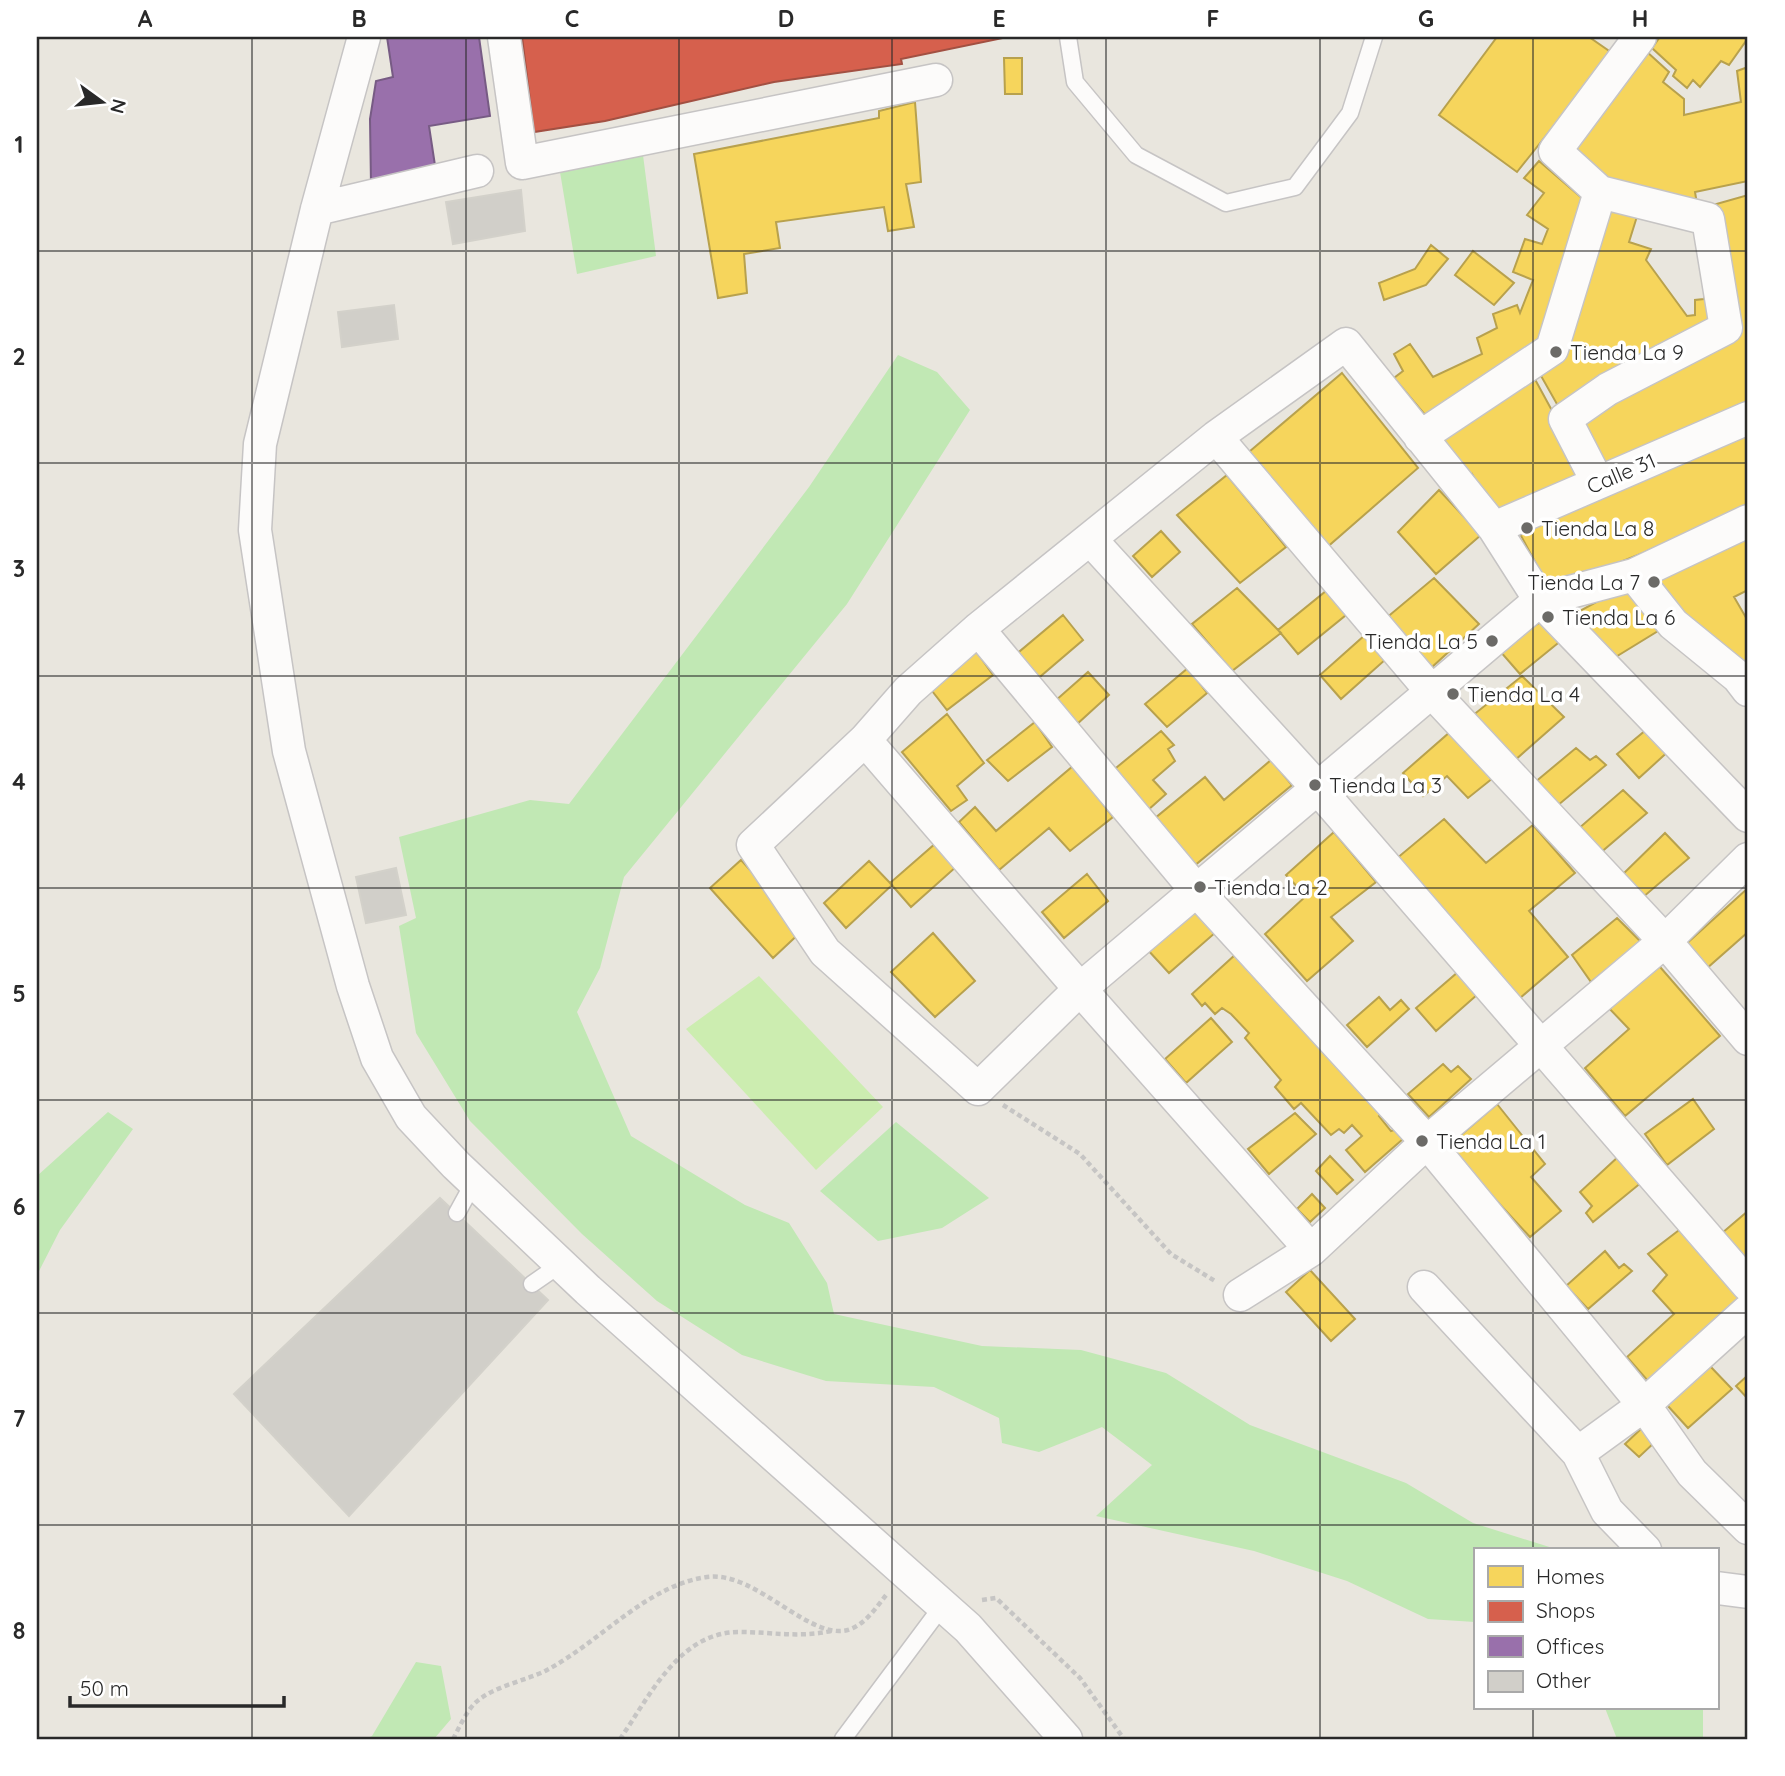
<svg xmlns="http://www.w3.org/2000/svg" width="1785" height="1776" font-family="Quicksand,sans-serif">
<rect width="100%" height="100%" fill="#e9e6de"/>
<path fill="#c1e8b4" d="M643,155L656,256L577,274L560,172Z
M898,355L937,372L970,410L847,604L624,877L600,968L577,1012L631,1136L745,1205L789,1223L827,1283L834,1314L982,1346L1081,1350L1166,1373L1250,1425L1406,1483L1473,1523L1559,1550H1475V1622L1428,1619L1347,1581L1254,1551L1096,1516L1152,1465L1102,1427L1039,1452L1002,1443L999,1418L934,1387L826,1381L742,1355L657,1301L582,1234L470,1121L416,1033L399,926L416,918L399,837L530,800L569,804L809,487Z
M108,1112L133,1129L60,1230L37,1275V1176Z
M896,1122L989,1198L942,1228L878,1241L820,1191Z
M416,1662L441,1666L451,1719L434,1739H365L372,1736Z
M1605,1708H1703V1739H1617Z"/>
<path fill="#ccedb0" d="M759,976L883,1107L816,1170L686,1029Z"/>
<path fill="#f6d55c" stroke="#b8a14d" stroke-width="2" d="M1497,37H1589L1612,53L1517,172L1439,115Z
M1660,37H1747L1748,38L1729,65L1721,61L1700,87L1693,80L1687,88L1673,76L1676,70L1652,48Z
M1646,51L1669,72L1663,82L1684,99V115L1741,102L1737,71L1748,67V181L1695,192L1698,210L1603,183L1573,158L1582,133Z
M1004,58H1022V94H1005Z
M915,102L921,182L906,184L914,227L888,231L884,207L776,222L780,248L744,254L747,293L718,298L694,154L879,118V111Z
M1539,161L1590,205L1545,342L1431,422L1394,378L1403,371L1394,354L1410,344L1433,377L1482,354L1477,338L1497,328L1493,314L1517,305L1520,313L1533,280L1513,272L1525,239L1542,244L1548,229L1527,215L1544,193L1524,178Z
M1748,195V401L1598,471L1575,425L1732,338L1713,205Z
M1607,200L1639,210L1629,242L1651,249L1646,260L1687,316L1695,315V300L1704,299L1706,293L1722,322L1562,413L1536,367Z
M1431,245L1448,259L1426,285L1384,300L1379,283L1415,269Z
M1473,251L1514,283L1494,305L1455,275Z
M1531,372L1586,473L1495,515L1472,474L1466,478L1439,431Z
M1342,373L1418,468L1325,549L1243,457Z
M1748,431V505L1643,553L1550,590L1519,532Z
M1227,475L1286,547L1240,583L1177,515Z
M1439,490L1481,535L1436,574L1398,532Z
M1161,531L1180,552L1152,577L1133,556Z
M1748,535V590L1734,597L1748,621V673L1704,636L1654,582Z
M1434,578L1479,624L1431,668L1385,619Z
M1624,587L1658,631L1614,658L1576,613Z
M1237,588L1281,633L1232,671L1192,624Z
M1326,591L1346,615L1298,654L1278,630Z
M1063,615L1083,640L1035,681L1014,656Z
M1548,617L1568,635L1520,674L1499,650Z
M1365,635L1386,659L1341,699L1320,675Z
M976,651L993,675L947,710L929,687Z
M1188,668L1207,693L1167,727L1145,704Z
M1088,672L1109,695L1076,725L1055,701Z
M1522,676L1564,717L1514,761L1472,716Z
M947,714L984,763L957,786L967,800L951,811L902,752Z
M1035,722L1052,747L1008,781L987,760Z
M1652,725L1672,748L1639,778L1617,754Z
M1161,731L1174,745L1168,749L1175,761L1153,780L1166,794L1148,810L1111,772Z
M1450,732L1493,778L1468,798L1447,776L1423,796L1403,773Z
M1576,748L1590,760L1596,756L1606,765L1557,806L1534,783Z
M1271,760L1292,785L1194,866L1154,819L1205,777L1224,800Z
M1073,766L1113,817L1070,851L1049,828L999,870L959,822L975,807L996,831Z
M1623,790L1647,813L1599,854L1578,829Z
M1444,819L1486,863L1533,825L1575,873L1529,911L1568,957L1520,998L1396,859Z
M1334,832L1376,882L1331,917L1353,941L1307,981L1265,934L1306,896L1286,875Z
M1665,833L1689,858L1642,898L1621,876Z
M936,843L957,866L911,907L890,883Z
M741,860L804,929L773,958L710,888Z
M869,861L892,885L846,928L824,903Z
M1087,874L1108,901L1064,938L1042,912Z
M1748,888V932L1706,969L1685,945Z
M1195,908L1216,932L1169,973L1147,949Z
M1617,918L1641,942L1591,982L1572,955Z
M933,933L975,981L935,1017L891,972Z
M1236,954L1381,1114L1379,1116L1391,1131L1394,1130L1403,1139L1365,1172L1346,1150L1362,1136L1352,1125L1344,1133L1339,1129L1331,1135L1301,1103L1294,1109L1275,1087L1281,1080L1245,1038L1249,1033L1231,1014L1222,1008L1215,1014L1205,1003L1202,1006L1192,994Z
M1654,960L1720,1036L1625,1116L1585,1068L1629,1029L1605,1004Z
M1458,972L1478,994L1436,1031L1416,1008Z
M1379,997L1390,1010L1401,1000L1409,1009L1367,1047L1347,1025Z
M1211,1018L1232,1042L1186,1083L1165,1059Z
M1443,1064L1451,1072L1458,1066L1471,1079L1429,1117L1408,1094Z
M1693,1099L1714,1129L1667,1165L1645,1134Z
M1497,1104L1545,1164L1531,1177L1561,1211L1530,1237L1447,1147Z
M1295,1113L1316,1134L1269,1174L1248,1149Z
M1330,1156L1353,1180L1337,1194L1316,1171Z
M1619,1156L1642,1182L1593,1222L1586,1213L1592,1206L1580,1192Z
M1312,1194L1325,1208L1310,1222L1297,1209Z
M1748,1211V1262L1722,1233Z
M1683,1227L1743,1296L1648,1381L1627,1357L1674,1314L1653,1291L1667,1275L1648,1254Z
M1605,1251L1619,1268L1624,1264L1632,1271L1588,1309L1566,1286Z
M1310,1270L1355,1319L1331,1341L1286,1292Z
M1709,1365L1732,1389L1688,1428L1667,1405Z
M1748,1375V1399L1736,1386Z
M1643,1427L1656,1441L1639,1457L1625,1444Z"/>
<path fill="#d6604d" stroke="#a25042" stroke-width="2" d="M522,37H1003V38L901,59L902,64L774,82L605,121L534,132Z"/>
<path fill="#9970ab" stroke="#775b84" stroke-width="2" d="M387,37H479L490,116L429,126L436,172L371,184L370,119L376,81L393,77Z"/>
<path fill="#d1cfc9" stroke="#d3d1ca" stroke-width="2" d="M521,190L525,231L453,244L446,202Z
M394,305L398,339L342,347L338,312Z
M396,868L406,915L366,923L356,877Z
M440,1198L548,1300L349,1516L234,1394Z"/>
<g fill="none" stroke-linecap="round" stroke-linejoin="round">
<g stroke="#c6c4c4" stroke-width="19">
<path id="lane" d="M1068,37L1075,82L1136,155L1226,203L1295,187L1350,113L1374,37
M457,1213L474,1182
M532,1284L561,1264
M843,1739L943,1605"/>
</g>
<g stroke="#c6c4c4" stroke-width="35">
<path id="street" d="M364,37L317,209L260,444L255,530L289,751L353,986L377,1058L411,1117L456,1165L588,1290L968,1628L1066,1739
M504,37L522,163L936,80
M317,209L477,171
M1216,437L1433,693L1665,941L1748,1039
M1420,437L1552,349L1600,192L1555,151L1640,37
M1598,483L1565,419L1608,389L1726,328L1708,219L1600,192
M1748,521L1634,575L1540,600L1080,989L978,1089L825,952L753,845L865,740L908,691L978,629L1216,437L1346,344L1494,528L1540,600L1748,816
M1494,528L1748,418
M1090,539L1315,785L1748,1285
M1634,575L1673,624L1738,677L1748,690
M978,629L1196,890L1427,1142L1644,1405L1692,1473L1748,1528
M865,740L1080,989L1311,1250
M1424,1287L1578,1453L1644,1405L1748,1311
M1240,1295L1311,1250L1427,1142L1665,941L1748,859
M1578,1453L1607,1511L1645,1550
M1717,1588L1748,1592"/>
</g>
<path stroke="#c6c5c4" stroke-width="4.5" stroke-dasharray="5 3.5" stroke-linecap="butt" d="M1003,1105L1080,1154L1171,1254L1215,1281
M982,1600L996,1598L1080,1678L1124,1739
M453,1739C459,1728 466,1712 475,1703C493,1686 526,1681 547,1670C600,1642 647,1585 707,1577C758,1570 813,1647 853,1628C868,1621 877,1606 887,1594
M620,1739C650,1696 679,1632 739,1632C773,1632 797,1638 831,1631"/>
<use href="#lane" stroke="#fcfbfa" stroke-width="16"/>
<use href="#street" stroke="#fcfbfa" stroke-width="32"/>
</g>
<path fill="none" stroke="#292929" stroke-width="2" stroke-opacity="0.55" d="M252,37V1739M466,37V1739M679,37V1739M892,37V1739M1106,37V1739M1320,37V1739M1533,37V1550M37,251H1748M37,463H1748M37,676H1748M37,888H1748M37,1100H1748M37,1313H1748M37,1525H1748M1533,1708V1739"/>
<g fill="#6c6b68" stroke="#fff" stroke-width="2.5">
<circle cx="1556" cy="352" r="7"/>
<circle cx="1527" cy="528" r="7"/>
<circle cx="1654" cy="582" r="7"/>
<circle cx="1548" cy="617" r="7"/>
<circle cx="1492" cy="641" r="7"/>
<circle cx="1453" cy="694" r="7"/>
<circle cx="1315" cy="785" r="7"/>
<circle cx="1200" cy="887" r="7"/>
<circle cx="1422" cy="1141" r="7"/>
</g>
<g text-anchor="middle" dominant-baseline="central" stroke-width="7" stroke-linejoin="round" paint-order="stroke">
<g font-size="21" fill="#292929" stroke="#fff" text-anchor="start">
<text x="1570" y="352">Tienda La 9</text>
<text x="1541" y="528">Tienda La 8</text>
<text x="1640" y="582" text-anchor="end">Tienda La 7</text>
<text x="1562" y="617">Tienda La 6</text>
<text x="1478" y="641" text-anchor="end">Tienda La 5</text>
<text x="1467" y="694">Tienda La 4</text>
<text x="1329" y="785">Tienda La 3</text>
<text x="1214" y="887">Tienda La 2</text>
<text x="1436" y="1141">Tienda La 1</text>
</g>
<g font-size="21" fill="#292929" stroke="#fff">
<text transform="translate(1621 473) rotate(-23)">Calle 31</text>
</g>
</g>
<rect width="1785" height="1776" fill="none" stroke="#ffffff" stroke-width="77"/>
<rect x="1474" y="1548" width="245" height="161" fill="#ffffff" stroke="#a9a9a9" stroke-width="2"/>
<rect x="1488" y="1566" width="35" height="21" fill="#f6d55c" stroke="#a9a9a9" stroke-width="2"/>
<text x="1536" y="1584" font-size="21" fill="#292929">Homes</text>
<rect x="1488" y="1601" width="35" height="21" fill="#d6604d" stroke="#a9a9a9" stroke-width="2"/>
<text x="1536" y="1618" font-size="21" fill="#292929">Shops</text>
<rect x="1488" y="1636" width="35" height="21" fill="#9970ab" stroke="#a9a9a9" stroke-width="2"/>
<text x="1536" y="1654" font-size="21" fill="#292929">Offices</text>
<rect x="1488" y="1671" width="35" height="21" fill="#d1cfc9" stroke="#a9a9a9" stroke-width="2"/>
<text x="1536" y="1688" font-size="21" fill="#292929">Other</text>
<g transform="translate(102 102) rotate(105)" stroke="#ffffff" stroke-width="5" paint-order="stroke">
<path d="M0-5L12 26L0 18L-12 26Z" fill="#292929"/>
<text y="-10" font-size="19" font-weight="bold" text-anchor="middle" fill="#292929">N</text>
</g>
<path d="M70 1696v10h214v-10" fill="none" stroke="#292929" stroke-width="3.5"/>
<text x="80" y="1696" font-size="21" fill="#292929" stroke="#ffffff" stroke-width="5" paint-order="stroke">50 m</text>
<rect x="38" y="38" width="1708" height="1700" fill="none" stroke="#292929" stroke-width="2.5"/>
<g font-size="23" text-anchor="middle" font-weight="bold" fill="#292929">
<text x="145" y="27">A</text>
<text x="359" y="27">B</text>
<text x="572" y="27">C</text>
<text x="786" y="27">D</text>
<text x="999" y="27">E</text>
<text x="1213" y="27">F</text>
<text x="1426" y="27">G</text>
<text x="1640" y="27">H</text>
<text x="19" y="153">1</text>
<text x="19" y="365">2</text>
<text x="19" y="577">3</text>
<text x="19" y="790">4</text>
<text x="19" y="1002">5</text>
<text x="19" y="1215">6</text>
<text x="19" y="1427">7</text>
<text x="19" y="1639">8</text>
</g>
</svg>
